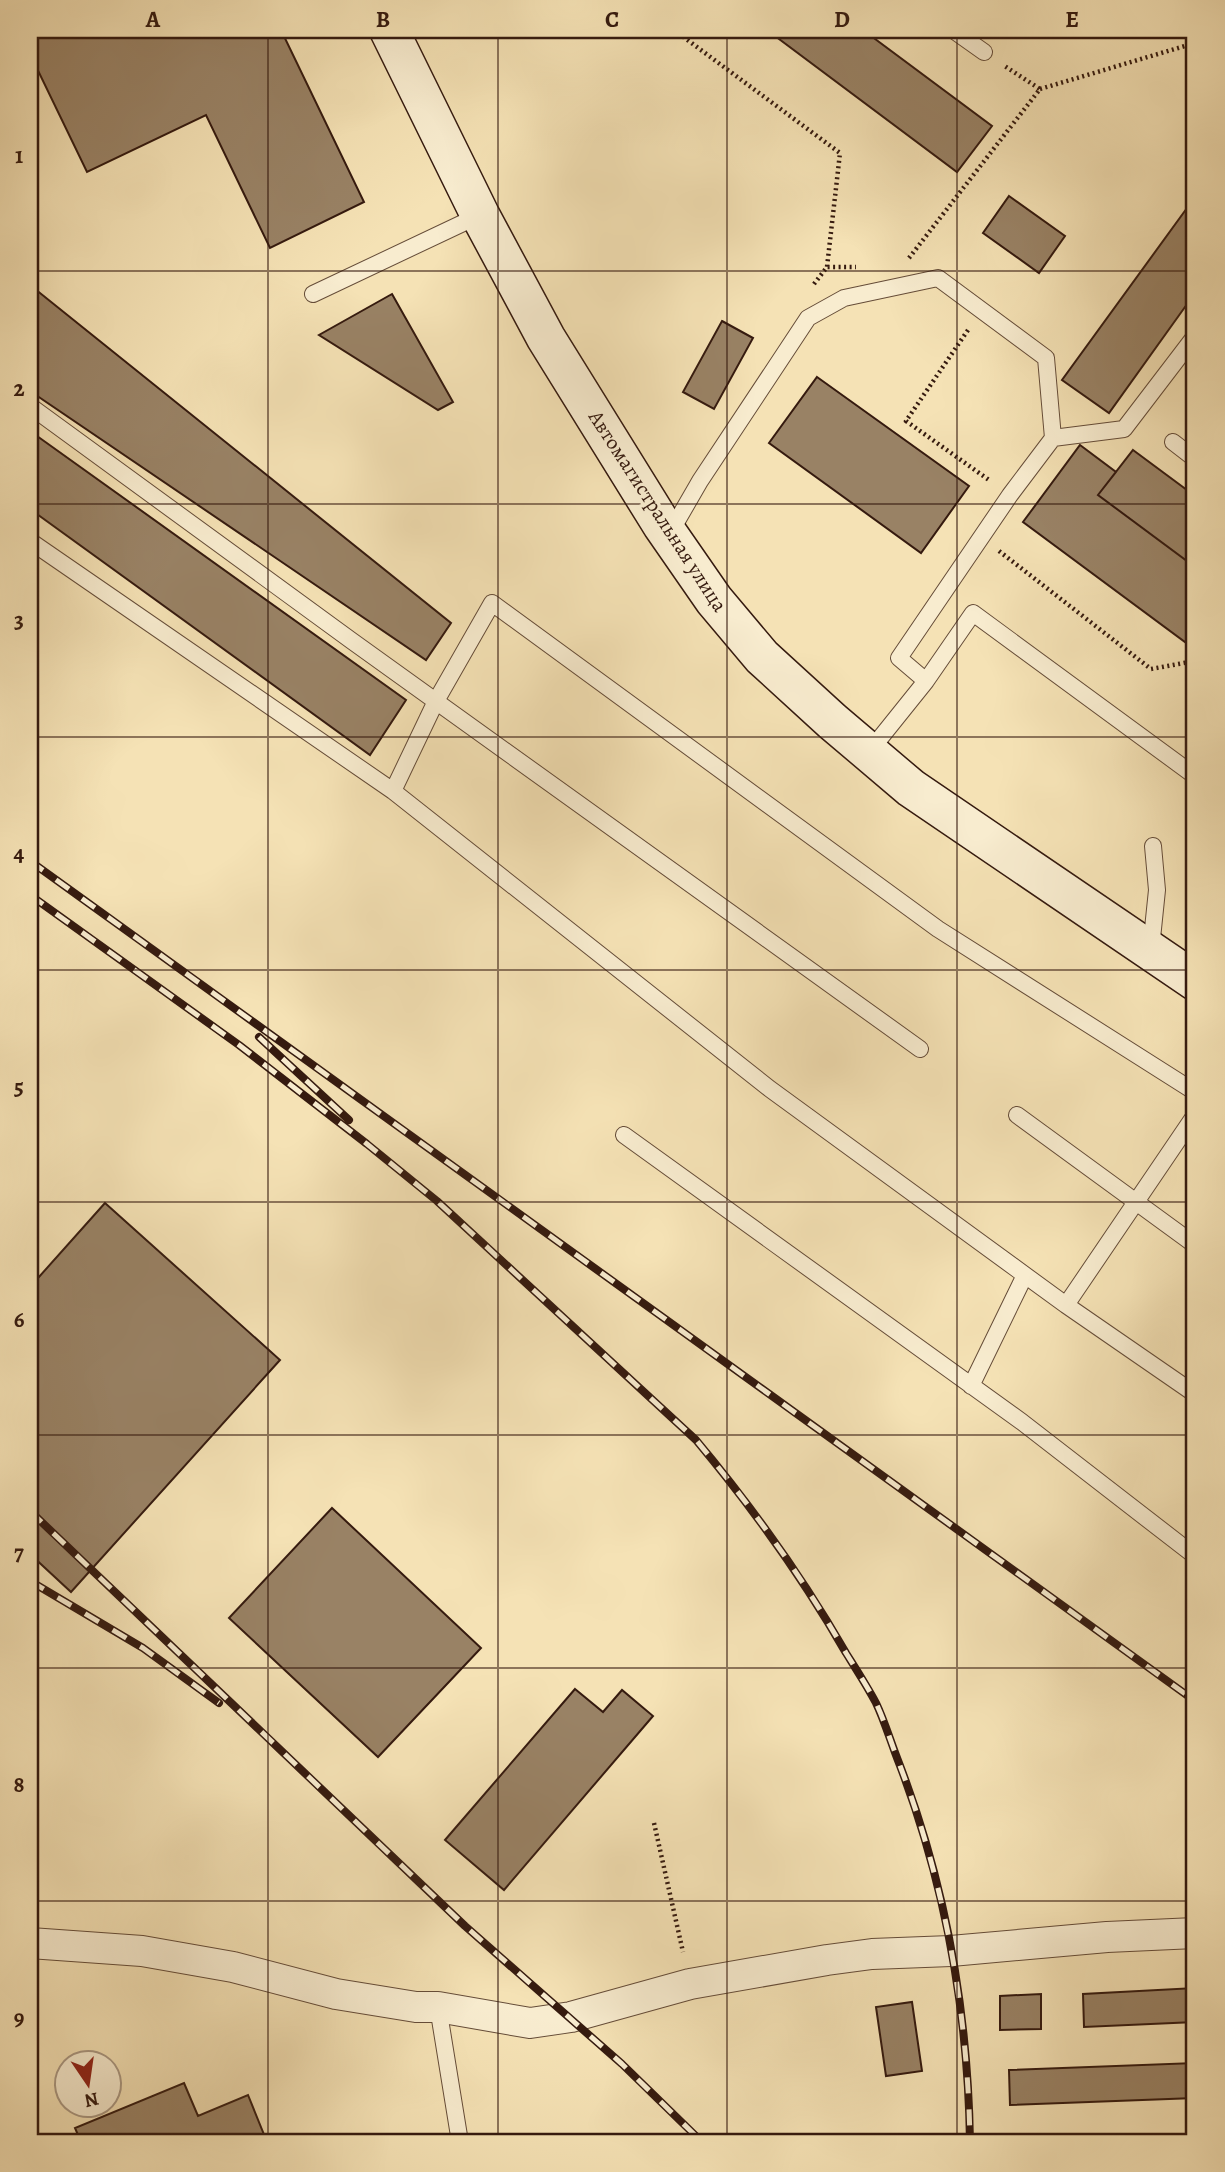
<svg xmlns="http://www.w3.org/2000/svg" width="1225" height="2172" font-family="Alegreya,serif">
<rect width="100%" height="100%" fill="#f5e2b5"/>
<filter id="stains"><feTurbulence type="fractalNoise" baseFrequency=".00286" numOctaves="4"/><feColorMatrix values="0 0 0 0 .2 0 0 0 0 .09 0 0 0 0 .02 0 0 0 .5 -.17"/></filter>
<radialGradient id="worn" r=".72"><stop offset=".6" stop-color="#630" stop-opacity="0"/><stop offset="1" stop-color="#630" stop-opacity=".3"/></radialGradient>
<path fill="#998265" stroke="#351a0f" stroke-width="2" d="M30,30H281L364,202L270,248L206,115L87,172L30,54Z
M767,30H863L992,126L957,172Z
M1009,196L1065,236L1039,273L983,233Z
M1195,197V293L1109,413L1062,380Z
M30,285L451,623L426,660L30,391Z
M392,294L453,402L438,410L319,335Z
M722,321L753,338L714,409L683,392Z
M817,377L969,486L921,553L769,443Z
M30,431L406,700L370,755L30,509Z
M1080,445L1116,472L1098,495L1195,567V628L1185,642L1023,522Z
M1133,450L1195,496V567L1098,495Z
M105,1203L280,1360L71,1592L30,1554V1287Z
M332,1508L481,1648L378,1757L229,1618Z
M575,1689L603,1712L622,1690L653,1716L504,1890L445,1840Z
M1195,1988V2022L1084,2027L1083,1994Z
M1041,1994V2029L1000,2030V1996Z
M912,2002L922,2071L886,2076L876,2007Z
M1195,2063V2098L1010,2105L1009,2070Z
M184,2083L198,2116L248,2095L267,2142H81L75,2128Z"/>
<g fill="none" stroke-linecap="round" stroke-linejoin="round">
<g stroke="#654c38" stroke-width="18">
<path id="service" d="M953,30L984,52
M313,294L480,215
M30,406L352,641L920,1049
M1053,438L1124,429L1195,336
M1173,442L1195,459
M670,533L700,481L808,318L844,298L938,278L1046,358L1053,438L1010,495L899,658L926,681L869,752
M30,541L393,791L770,1089L1066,1305L1195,1394
M926,681L973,613L1195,776
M393,791L436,701L492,603L938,929L1195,1092
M1151,948L1157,890L1153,846
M1017,1115L1195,1245
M624,1135L1022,1422L1195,1556
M1066,1305L1195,1115
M971,1386L1025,1275
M438,2007L460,2142"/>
</g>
<g stroke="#654c38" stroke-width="32">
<path id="minor" d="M30,1943L142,1951L233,1967L336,1994L416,2007H438L530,2023L571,2017L690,1984L827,1960L872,1954L951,1951L1107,1937L1195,1933"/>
</g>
<g stroke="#351a0f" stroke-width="41">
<path id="secondary" d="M389,30L480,215L546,338L662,525L714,600L762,657L832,721L911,788L1195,981"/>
</g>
<path stroke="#351a0f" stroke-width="4.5" stroke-dasharray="2 3.5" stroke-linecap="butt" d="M674,30L840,153L827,267
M1040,89L1195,43
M909,258L1040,89L1003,65
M814,284L827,267H856
M968,330L906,421L989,480
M999,551L1151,669L1195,661
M654,1823L683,1952"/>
<use href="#service" stroke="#f8eccf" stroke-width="16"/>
<use href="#minor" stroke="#f8eccf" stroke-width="30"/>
<use href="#secondary" stroke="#f8eccf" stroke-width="38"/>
<g stroke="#351a0f" stroke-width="8">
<path id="rail" d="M30,861L1195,1701
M30,895L239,1045L367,1144L437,1201L696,1440C752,1507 803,1578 846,1653C856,1669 867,1686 876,1703C885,1722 891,1743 899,1763C945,1883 968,2013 970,2142
M259,1037L349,1120
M30,1511L465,1926L622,2064L702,2142
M30,1581L143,1648L219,1703"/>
</g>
<use href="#rail" stroke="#f8eccf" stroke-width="5" stroke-dasharray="16" stroke-linecap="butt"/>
</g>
<path fill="none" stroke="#351a0f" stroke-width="2" stroke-opacity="0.55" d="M268,30V2142M498,30V2142M727,30V2142M957,30V2142M30,271H1195M30,504H1195M30,737H1195M30,970H1195M30,1202H1195M30,1435H1195M30,1668H1195M30,1901H1195"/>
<g text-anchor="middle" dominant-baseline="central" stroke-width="7" stroke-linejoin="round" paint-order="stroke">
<g font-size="21" fill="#351a0f" stroke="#f8eccf">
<text transform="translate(658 511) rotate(57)">Автомагистральная улица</text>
</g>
</g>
<rect width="1225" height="2172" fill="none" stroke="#f5e2b5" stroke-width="77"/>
<g transform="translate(88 2084) rotate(167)"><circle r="33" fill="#f8eccf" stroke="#aa9882" stroke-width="2"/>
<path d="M0-5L12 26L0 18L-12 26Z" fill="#8f2418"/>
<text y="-10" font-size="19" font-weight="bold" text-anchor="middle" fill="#351a0f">N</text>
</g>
<rect x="38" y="38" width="1148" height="2096" fill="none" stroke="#351a0f" stroke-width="2.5"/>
<g font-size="23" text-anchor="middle" font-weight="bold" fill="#351a0f">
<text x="153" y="27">A</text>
<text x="383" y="27">B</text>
<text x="612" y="27">C</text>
<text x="842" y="27">D</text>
<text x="1072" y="27">E</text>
<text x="19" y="163">1</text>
<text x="19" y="396">2</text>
<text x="19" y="628">3</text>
<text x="19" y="861">4</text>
<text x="19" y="1094">5</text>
<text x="19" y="1327">6</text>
<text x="19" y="1560">7</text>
<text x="19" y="1792">8</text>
<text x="19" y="2025">9</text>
</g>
<rect width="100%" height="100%" filter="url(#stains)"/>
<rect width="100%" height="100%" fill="url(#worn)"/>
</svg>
